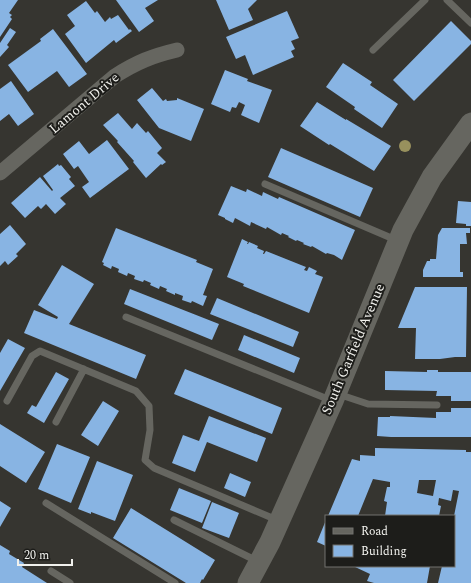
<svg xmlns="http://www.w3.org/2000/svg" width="471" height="583" font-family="Spectral,serif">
<rect width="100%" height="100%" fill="#363530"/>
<path fill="#88b4e3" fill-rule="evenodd" d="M0,0H18L9,13L12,15L10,17L12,19L0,37Z
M116,0H158L145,8L154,21L139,32Z
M216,0H257L248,9L253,20L229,30Z
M86,1L95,13L97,11L105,22L110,17L111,19L118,15L129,30L130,29L132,31L116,43L114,40L86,63L65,34L75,26L67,15Z
M287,11L299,38L291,41L295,49L291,51L294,57L253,75L245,55L236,59L226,37Z
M451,21L471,41V44L414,101L393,80Z
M10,28L16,32L7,45L9,47L0,57V43Z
M53,29L87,74L69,87L57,71L28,92L8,65L41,41L40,39Z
M343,63L372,82L370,85L398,104L382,128L354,109L355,107L326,87Z
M225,70L248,79L247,81L272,90L259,123L241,115L245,105L239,102L236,108L232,107L230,112L211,104Z
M11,81L34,114L18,126L9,114L0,121V89Z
M152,88L163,101L166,99L167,101L177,100V98L204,109L191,141L159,128L137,100Z
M317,102L346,120V119L391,146L374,171L330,144L329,145L300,126Z
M118,113L132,129L137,123L146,133L148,131L162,148L157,153L166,162L162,165L161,164L146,178L133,162L134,161L117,142L118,141L103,125Z
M107,140L129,169L90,198L82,187L89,182L78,166L74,169L63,154L79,141L89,154Z
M281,148L373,188L360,217L268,177Z
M58,164L59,166L61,165L71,177L69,179L75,186L60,198L66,204L55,214L46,204L41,209L38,206L25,218L11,203L40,177L52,191L53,190L43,176Z
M231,186L246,192L247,189L262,196L263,192L278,199L279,197L355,230L342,260L334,255L327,253L326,254L312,246L311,247L303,244L304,243L297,240L296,241L288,237L289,236L282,233L281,235L267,227L266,229L251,222L250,226L235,218L233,223L225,219V218L218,215Z
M458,201L471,202V226H466V224L456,223Z
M10,225L26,244L16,254L18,256L8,265L5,261L0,266V234Z
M116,228L197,260L196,262L213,269L203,295L207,296L203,306L192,301L191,303L182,300L183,296L175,293V295L166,291L167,289L160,286L159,289L150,285L151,283L144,280L143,282L134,279L135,276L128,273L127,276L118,272L119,269L112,266L111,269L103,265L104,263L102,262Z
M442,228H470V233H466L467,244H460V272H463V277H423V270L427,261H430V259H436L438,235Z
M242,239L248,242L247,244H248L249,242L258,246L257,248L264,251L263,254H264L266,251L306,267L304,270L307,271L309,267L317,271L315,274L323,277L309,313L243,286L244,284L227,277Z
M62,265L94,284L69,324L146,355L136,379L24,333L34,310L57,319L58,317L38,305Z
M415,287H467L466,357H455L440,359H415L416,328H398Z
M130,289L219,324L212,340L124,304Z
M217,298L299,332L293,347L210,314Z
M244,335L300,358L294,373L238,350Z
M8,339L25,348L0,391V353Z
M185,369L282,408L272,434L174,394Z
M427,370H438V372H471V401H451V396H436L437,391L385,390V371L427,372Z
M56,372L69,379L44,423L27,413L32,405L36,407Z
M103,401L119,411L98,446L81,435Z
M451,408H471V437H391L377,436L378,417H390V416L436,418V412H451Z
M209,416L266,438L257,462L207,442L195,472L172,463L183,435L199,441Z
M0,424L45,452L26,483L0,466Z
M57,444L90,457L71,503L38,489Z
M375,448L466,450V452H471V583H438L442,566H454V516L459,491L453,490L451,501L439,498L438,505L441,506L439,516H385L387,502L384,501L387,487H390V482L373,479L358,516H328L352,459L360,461V455L375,456ZM419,480H436L433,496L417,493Z
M97,461L133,475L115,521L91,512V514L78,509Z
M230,473L251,482L245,497L224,488Z
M179,488L211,501L202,523L170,510Z
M0,501L11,508L0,527Z
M212,502L239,513L229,538L202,528Z
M131,508L215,560L203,580L202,579L200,583H186L113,538Z
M326,520V546L317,542Z
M0,545L10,551L9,554L24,563L22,567L47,583H0Z
M353,566H430L427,583H374L367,581L370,574Z"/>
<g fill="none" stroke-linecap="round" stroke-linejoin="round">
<path stroke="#666660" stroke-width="7" d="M447,0L471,23
M373,50L425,0
M265,184L396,240
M126,317L330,400
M338,394L368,404L437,405
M7,401L32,356L40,351L136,391L149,406L150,430L145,460L154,468L277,520
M56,422L84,369
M46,503L175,583
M174,520L257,561
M51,571L70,583"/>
<path stroke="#666660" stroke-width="15" d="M0,173L115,76C137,62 152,56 177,50"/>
<path stroke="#666660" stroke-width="21" d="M248,583L270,542L333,401L403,230L432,177L471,123"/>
</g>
<circle fill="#98915d" cx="405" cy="146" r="6"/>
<g text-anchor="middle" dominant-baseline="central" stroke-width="4" stroke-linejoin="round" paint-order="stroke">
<g font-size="14" fill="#f1f1ed" stroke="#1d1d1a">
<text transform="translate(84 103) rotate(-40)">Lamont Drive</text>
<text transform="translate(353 349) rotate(-67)">South Garfield Avenue</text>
</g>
</g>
<rect x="325" y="515" width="130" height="52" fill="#1d1d1a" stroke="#72726e"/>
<rect x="333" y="528" width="20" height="6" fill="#666660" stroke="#72726e"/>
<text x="361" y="535" font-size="12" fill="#f1f1ed">Road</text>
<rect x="333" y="545" width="20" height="12" fill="#88b4e3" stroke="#72726e"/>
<text x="361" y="555" font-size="12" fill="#f1f1ed">Building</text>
<path d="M18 559v6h54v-6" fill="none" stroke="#f1f1ed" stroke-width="2"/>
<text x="24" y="559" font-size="12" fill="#f1f1ed" stroke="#1d1d1a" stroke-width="3" paint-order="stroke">20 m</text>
</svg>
